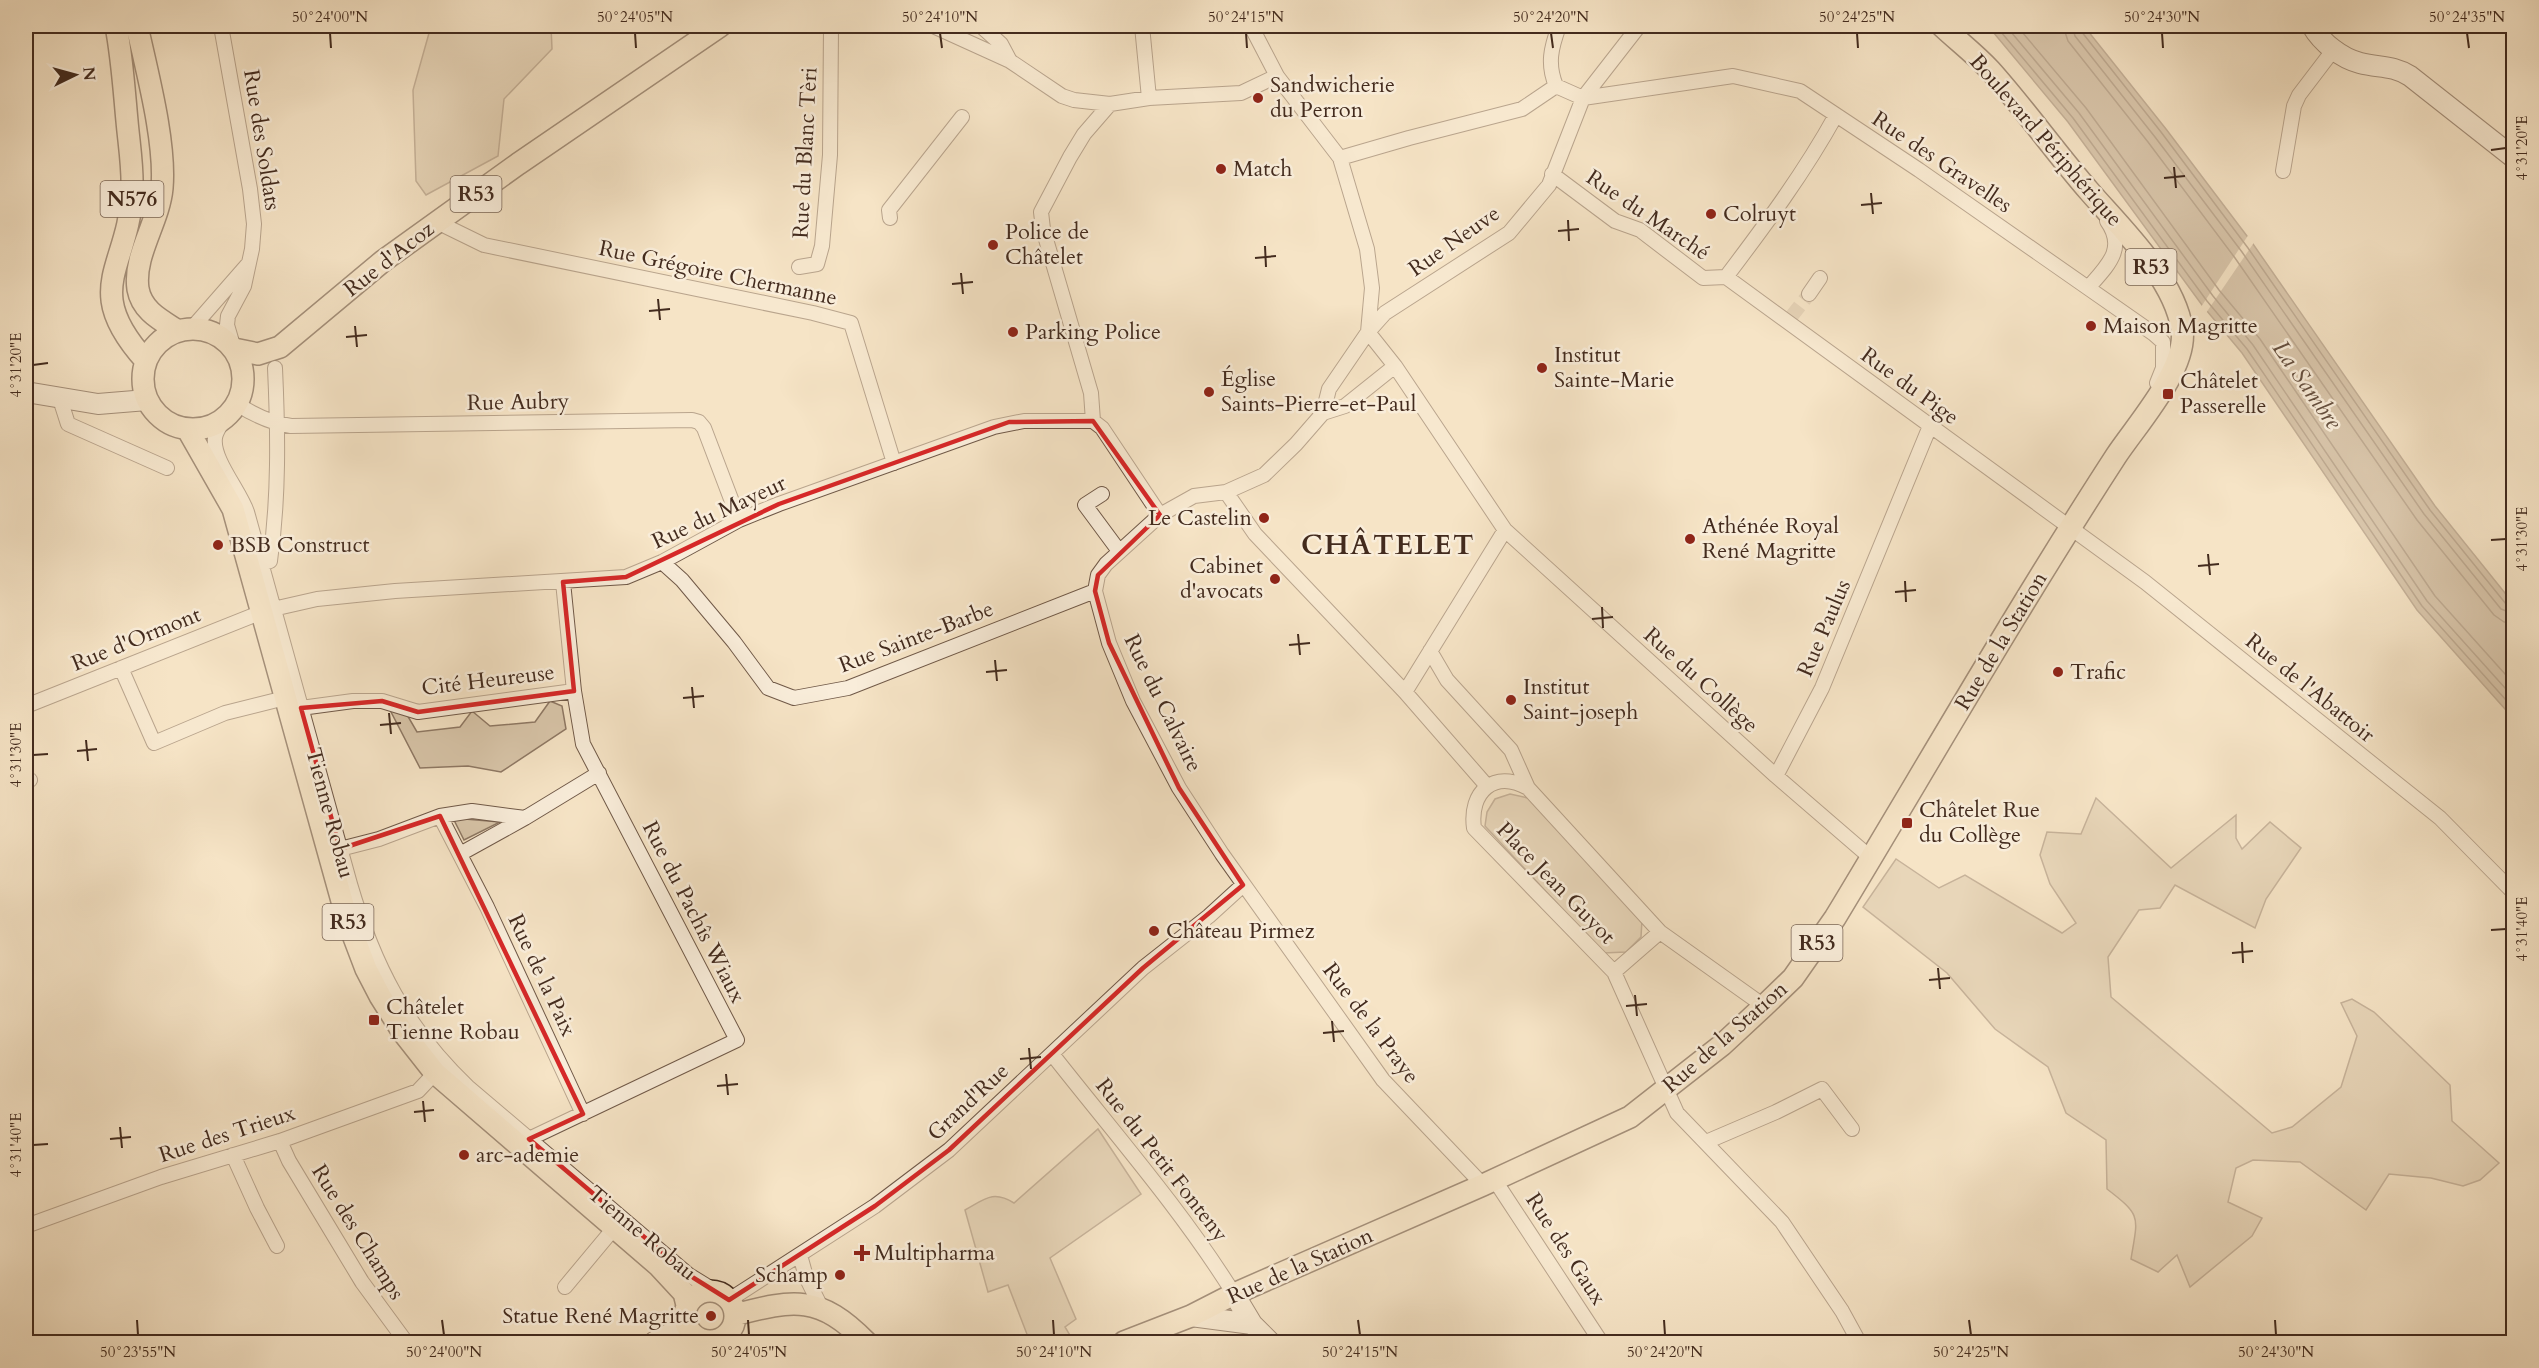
<svg xmlns="http://www.w3.org/2000/svg" width="2539" height="1368" font-family="Cardo,serif">
<rect width="100%" height="100%" fill="#f6e4c6"/>
<filter id="stains"><feTurbulence type="fractalNoise" baseFrequency=".00333" numOctaves="4"/><feColorMatrix values="0 0 0 0 .2 0 0 0 0 .09 0 0 0 0 .02 0 0 0 .5 -.17"/></filter>
<radialGradient id="worn" r=".72"><stop offset=".6" stop-color="#630" stop-opacity="0"/><stop offset="1" stop-color="#630" stop-opacity=".3"/></radialGradient>
<path fill="#d8c5a9" stroke="#8e7864" stroke-width="1.5" d="M431,26H551L552,49L504,99L498,156L426,195L416,181L413,90Z
M550,701L562,706L566,729L501,772L468,766L420,768L390,710L406,713L417,732L460,727L472,711L490,726L535,722Z
M1510,794L1528,798L1642,920L1641,937L1626,952L1603,953L1485,826L1487,812L1495,799Z
M2096,798L2171,868L2236,815V838L2242,849L2270,822L2301,848L2266,899L2255,928L2175,885L2160,908L2139,910L2108,957L2111,997L2272,1133L2292,1127L2341,1087L2357,1036L2341,1003L2352,999L2374,1012L2450,1085L2452,1121L2499,1163L2480,1180L2463,1186L2431,1178L2389,1174L2366,1210L2300,1162L2253,1160L2236,1168L2228,1202L2262,1218L2252,1236L2190,1287L2177,1255L2158,1272L2131,1259C2138,1216 2142,1216 2107,1189L2106,1140L2066,1113L2048,1067L1995,1029L1947,973L1863,907L1896,859L1939,888L1965,875L2062,933L2076,923L2050,884L2040,855L2047,832L2081,834Z
M453,818L500,822L464,840Z
M1098,1129L1141,1194L1050,1258L1076,1319L1065,1327L1074,1342H1030L1008,1285L988,1292L965,1210C985,1199 993,1190 1014,1203Z"/>
<path fill="#b9a58d" stroke="#8a7461" stroke-width="1.5" d="M1988,26H2084L2166,129L2253,244L2435,506L2513,603V718L2417,610L2242,353L2202,305L2068,122Z"/>
<path fill="#f6e4c6" d="M2249,234L2255,241L2206,313L2201,307Z"/>
<g fill="none" stroke-linecap="round" stroke-linejoin="round">
<path stroke="#7e6856" stroke-width="1.5" d="M1996,26L2073,118L2207,301L2247,349L2422,606L2514,709
M2006,26L2079,113L2213,296L2253,345L2427,601L2514,698
M2017,26L2086,108L2219,290L2260,339L2435,596L2514,684
M2063,26L2068,41L2148,142L2235,258L2417,520L2494,615L2504,622L2514,623
M2072,26L2075,36L2155,137L2242,252L2424,514L2501,609L2514,614
M2080,26L2081,31L2161,132L2248,248L2430,510L2506,604L2514,606"/>
<path stroke="#d2bfa4" stroke-width="14" stroke-dasharray="14 7" stroke-linecap="butt" d="M1791,317L1809,294"/>
<g stroke="#705948" stroke-width="16">
<path id="street" d="M221,26L250,189L254,224L252,249L244,286L228,316L227,325L234,349
M933,26L1010,61
M981,26L1001,44L1010,61L1062,96L1074,100L1110,104L1149,98L1241,93L1277,76
M1142,26L1149,98
M1251,26L1277,76L1340,158L1367,249L1372,288L1368,332
M1559,26C1551,48 1547,64 1556,86L1583,98
M1583,98L1733,76L1800,91L1919,170L2154,334L2163,342V368L2157,383
M1340,158L1409,138L1522,109L1556,86
M2283,171L2294,106L2299,95L2334,49
M1552,174L1615,221L1640,230L1703,278L1726,277
M890,218L889,210L962,117
M437,222L484,245L813,313L851,323L894,463
M799,267L817,264L822,246L830,155L831,26
M1726,277L2145,582L2440,818L2514,893
M1726,277C1766,224 1804,173 1836,115
M2088,288C2107,266 2127,249 2107,221
M1809,294L1820,278
M192,328L248,264
M1368,332L1395,366L1505,530L1776,776L1871,858
M60,399L68,424L167,468
M237,404C254,415 271,423 291,426L692,420L699,422L704,428L739,520
M1323,413L1345,406L1395,366
M226,417C222,424 216,430 215,438C212,459 240,491 247,512L350,884C374,966 406,1028 468,1087L689,1275L715,1291
M1093,421L1091,393L1043,229L1041,212L1070,157L1084,134L1110,104
M1226,492L1255,534L1405,692L1487,786
M1102,494L1085,505L1119,551
M662,562L682,580L734,642L768,688L794,698L848,688L1095,591
M261,564L270,561C279,497 278,433 275,368
M273,609L317,599L395,591L626,577L662,562L739,520L779,504L994,427L1024,421H1093L1102,428L1160,515
M1430,651L1447,680L1511,750L1528,788
M121,668L154,743L225,713L285,698
M1405,692L1505,530
M26,706L262,612
M301,708L353,701H382L418,712L574,691
M1776,776L1822,688L1930,426
M26,782L30,780
M440,816L487,907L583,1114
M340,849L379,839L440,816L472,811L525,818
M460,854L525,818L599,773
M1660,932L1614,972L1474,828C1469,792 1494,769 1528,788L1660,932L1764,1006
M1614,972L1677,1113L1782,1222L1842,1311L1859,1342
M1052,1054C1114,1133 1181,1209 1234,1294
M529,1139L737,1040L583,744L574,691L563,582
M280,1141L289,1161L362,1282L406,1342
M1706,1142L1776,1112L1822,1089L1852,1129
M233,1155L257,1208L277,1246
M1494,1179L1601,1342
M1483,1185L1383,1080L1222,854L1179,788L1133,701L1109,643L1095,591L1098,575L1106,564L1160,515L1194,496L1226,492L1264,475L1296,444L1323,413L1329,389L1368,332L1385,313L1509,233L1549,185L1583,98L1639,26
M26,1226L161,1177L280,1141L418,1091L435,1073
M800,1255L806,1277L822,1309
M565,1287L615,1227
M729,1300L875,1206L949,1150L1143,968L1209,916L1243,885"/>
</g>
<g stroke="#432b1e" stroke-width="22">
<path id="secondary" d="M2312,26C2322,43 2341,58 2360,63C2380,68 2392,65 2410,76L2514,158
M26,392L98,404L147,400
M1234,1294L1252,1324L1270,1342
M1191,1316L1252,1324
M654,1342L687,1325
M709,1342V1341"/>
</g>
<g stroke="#432b1e" stroke-width="24">
<path id="primary" d="M116,26C122,57 124,89 127,121C129,144 133,167 132,190C130,268 79,287 146,361
M137,26C147,72 166,142 162,188C159,222 133,255 138,289C142,311 161,320 178,331
M143 379a50 50 0 1 1 100 0a50 50 0 1 1-100 0Z
M234,349L258,354L280,347L383,261L518,164L720,26
M188,430L233,509L347,919L366,969L380,996L402,1031L435,1073L659,1266L684,1293L687,1305
M685 1316a25 25 0 1 1 50 0a25 25 0 1 1-50 0Z
M735,1315C794,1299 820,1295 866,1342
M1124,1342L1191,1316L1234,1294L1483,1185L1630,1117L1722,1045L1764,1006L1793,978L1835,918C1928,764 2018,607 2116,456C2138,423 2188,368 2182,329C2174,278 2122,229 2089,191C2055,152 2025,109 1990,70C1975,54 1958,41 1942,26"/>
</g>
<use href="#street" stroke="#f9edda" stroke-width="14"/>
<use href="#secondary" stroke="#f9edda" stroke-width="20"/>
<use href="#primary" stroke="#f6e4c6" stroke-width="21"/>
</g>
<path d="M0 0H2539V1368H0ZM1093,421L1160,515L1098,575L1095,591L1109,643L1179,788L1243,885L1143,968L949,1150L875,1206L729,1300L689,1275L529,1139L583,1114L440,816L340,849L301,708L382,701L418,712L574,691L563,582L626,577L779,504L1009,422Z" fill="#f6e4c6" fill-opacity=".55" fill-rule="evenodd"/>
<path fill="none" stroke="#d62828" stroke-width="4.5" stroke-linejoin="round" d="M1093,421L1160,515L1098,575L1095,591L1109,643L1179,788L1243,885L1143,968L949,1150L875,1206L729,1300L689,1275L529,1139L583,1114L440,816L340,849L301,708L382,701L418,712L574,691L563,582L626,577L779,504L1009,422Z"/>
<path fill="none" stroke="#432b1e" stroke-width="2" d="M330,33L331,48M635,33L636,48M940,33L942,48M1246,33L1247,48M1551,33L1553,48M1857,33L1858,48M2162,33L2163,48M2467,33L2469,48M2491,150L2506,148M2174,167L2176,188M2164,178L2185,176M1871,193L1873,214M1861,205L1882,203M1568,220L1569,241M1558,231L1579,229M1265,246L1266,267M1255,258L1276,256M961,273L963,294M952,284L973,282M658,299L660,320M649,311L670,309M355,326L357,347M346,337L367,335M33,365L48,363M2491,540L2506,539M2208,554L2210,575M2198,566L2219,564M1905,581L1906,602M1895,592L1916,590M1602,607L1603,628M1592,619L1613,617M1298,634L1300,655M1289,645L1310,643M995,660L997,681M986,672L1007,670M692,687L694,708M683,698L704,696M389,713L391,734M380,725L401,723M86,740L88,761M77,751L97,749M33,755L48,754M2491,930L2506,929M2242,942L2243,963M2232,953L2253,951M1938,968L1940,989M1929,980L1950,978M1635,995L1637,1016M1626,1006L1647,1004M1332,1021L1334,1042M1323,1033L1344,1031M1029,1048L1031,1069M1020,1059L1041,1057M726,1074L728,1095M717,1086L738,1084M423,1101L425,1122M414,1112L434,1110M120,1127L122,1148M110,1139L131,1137M33,1145L48,1144M137,1320L138,1335M442,1320L444,1335M748,1320L749,1335M1053,1320L1054,1335M1358,1320L1360,1335M1664,1320L1665,1335M1969,1320L1971,1335M2275,1320L2276,1335"/>
<g fill="#8f2418" stroke="#f9edda" stroke-width="2">
<circle cx="1258" cy="98" r="6"/>
<circle cx="1221" cy="169" r="6"/>
<circle cx="1711" cy="214" r="6"/>
<circle cx="993" cy="245" r="6"/>
<circle cx="2091" cy="326" r="6"/>
<circle cx="1013" cy="332" r="6"/>
<circle cx="1542" cy="368" r="6"/>
<circle cx="1209" cy="392" r="6"/>
<rect x="2162" y="388" width="12" height="12" rx="3"/>
<circle cx="1264" cy="518" r="6"/>
<circle cx="1690" cy="539" r="6"/>
<circle cx="218" cy="545" r="6"/>
<circle cx="1275" cy="579" r="6"/>
<circle cx="2058" cy="672" r="6"/>
<circle cx="1511" cy="700" r="6"/>
<rect x="1901" y="817" width="12" height="12" rx="3"/>
<circle cx="1154" cy="931" r="6"/>
<rect x="368" y="1014" width="12" height="12" rx="3"/>
<circle cx="464" cy="1155" r="6"/>
<path d="M859 1244h6v6h6v6h-6v6h-6v-6h-6v-6h6z"/>
<circle cx="840" cy="1275" r="6"/>
<circle cx="711" cy="1316" r="6"/>
</g>
<g text-anchor="middle" dominant-baseline="central" stroke-width="5" stroke-linejoin="round" paint-order="stroke">
<g fill="#f9edda" stroke="#7a6556" stroke-width="1.5">
<rect x="450.5" y="176" width="51" height="36" rx="4.5"/>
<rect x="100.5" y="181" width="63" height="36" rx="4.5"/>
<rect x="2125.5" y="249" width="51" height="36" rx="4.5"/>
<rect x="322.5" y="904" width="51" height="36" rx="4.5"/>
<rect x="1791.5" y="925" width="51" height="36" rx="4.5"/>
</g>
<g font-size="21" font-weight="bold" fill="#432b1e">
<text x="476" y="194">R53</text>
<text x="132" y="199">N576</text>
<text x="2151" y="267">R53</text>
<text x="348" y="922">R53</text>
<text x="1817" y="943">R53</text>
</g>
<g font-size="22" fill="#432b1e" stroke="#f9edda" text-anchor="start">
<text x="1270" y="85">Sandwicherie<tspan x="1270" dy="25">du Perron</tspan></text>
<text x="1233" y="169">Match</text>
<text x="1723" y="214">Colruyt</text>
<text x="1005" y="232">Police de<tspan x="1005" dy="25">Châtelet</tspan></text>
<text x="2103" y="326">Maison Magritte</text>
<text x="1025" y="332">Parking Police</text>
<text x="1554" y="355">Institut<tspan x="1554" dy="25">Sainte-Marie</tspan></text>
<text x="1221" y="379">Église<tspan x="1221" dy="25">Saints-Pierre-et-Paul</tspan></text>
<text x="2180" y="381">Châtelet<tspan x="2180" dy="25">Passerelle</tspan></text>
<text x="1252" y="518" text-anchor="end">Le Castelin</text>
<text x="1702" y="526">Athénée Royal<tspan x="1702" dy="25">René Magritte</tspan></text>
<text x="230" y="545">BSB Construct</text>
<text x="1263" y="566" text-anchor="end">Cabinet<tspan x="1263" dy="25">d'avocats</tspan></text>
<text x="2070" y="672">Trafic</text>
<text x="1523" y="687">Institut<tspan x="1523" dy="25">Saint-joseph</tspan></text>
<text x="1919" y="810">Châtelet Rue<tspan x="1919" dy="25">du Collège</tspan></text>
<text x="1166" y="931">Château Pirmez</text>
<text x="386" y="1007">Châtelet<tspan x="386" dy="25">Tienne Robau</tspan></text>
<text x="476" y="1155">arc-ademie</text>
<text x="874" y="1253">Multipharma</text>
<text x="828" y="1275" text-anchor="end">Schamp</text>
<text x="699" y="1316" text-anchor="end">Statue René Magritte</text>
</g>
<g font-size="22" fill="#432b1e" stroke="#f9edda">
<text transform="translate(262 140) rotate(81)">Rue des Soldats</text>
<text transform="translate(2046 140) rotate(49)">Boulevard Périphérique</text>
<text transform="translate(805 153) rotate(-87)">Rue du Blanc Tèri</text>
<text transform="translate(1942 162) rotate(34)">Rue des Gravelles</text>
<text transform="translate(1648 215) rotate(34)">Rue du Marché</text>
<text transform="translate(1454 241) rotate(-35)">Rue Neuve</text>
<text transform="translate(389 259) rotate(-38)">Rue d'Acoz</text>
<text transform="translate(718 273) rotate(12)">Rue Grégoire Chermanne</text>
<text transform="translate(1910 386) rotate(36)">Rue du Pige</text>
<text transform="translate(518 402) rotate(-1)">Rue Aubry</text>
<text transform="translate(719 512) rotate(-25)">Rue du Mayeur</text>
<text transform="translate(1824 628) rotate(-67)">Rue Paulus</text>
<text transform="translate(916 637) rotate(-21)">Rue Sainte-Barbe</text>
<text transform="translate(136 639) rotate(-22)">Rue d'Ormont</text>
<text transform="translate(2001 641) rotate(-59)">Rue de la Station</text>
<text transform="translate(488 680) rotate(-7)">Cité Heureuse</text>
<text transform="translate(1701 680) rotate(42)">Rue du Collège</text>
<text transform="translate(2310 688) rotate(39)">Rue de l'Abattoir</text>
<text transform="translate(1163 703) rotate(64)">Rue du Calvaire</text>
<text transform="translate(330 813) rotate(75)">Tienne Robau</text>
<text transform="translate(1556 883) rotate(46)">Place Jean Guyot</text>
<text transform="translate(694 912) rotate(63)">Rue du Pachîs Wiaux</text>
<text transform="translate(542 975) rotate(65)">Rue de la Paix</text>
<text transform="translate(1371 1023) rotate(53)">Rue de la Praye</text>
<text transform="translate(1725 1037) rotate(-41)">Rue de la Station</text>
<text transform="translate(968 1102) rotate(-43)">Grand'Rue</text>
<text transform="translate(227 1134) rotate(-18)">Rue des Trieux</text>
<text transform="translate(1162 1160) rotate(52)">Rue du Petit Fonteny</text>
<text transform="translate(358 1232) rotate(58)">Rue des Champs</text>
<text transform="translate(642 1233) rotate(40)">Tienne Robau</text>
<text transform="translate(1566 1249) rotate(57)">Rue des Gaux</text>
<text transform="translate(1300 1266) rotate(-24)">Rue de la Station</text>
</g>
<g font-size="24" font-style="italic" fill="#66503f" stroke="#f9edda">
<text transform="translate(2307 385) rotate(55)">La Sambre</text>
</g>
<g font-size="28" font-weight="bold" letter-spacing="1.5" fill="#432b1e" stroke="#f9edda">
<text x="1388" y="545">CHÂTELET</text>
</g>
</g>
<rect width="2539" height="1368" fill="none" stroke="#f6e4c6" stroke-width="66"/>
<g transform="translate(75 75) rotate(85)" stroke="#f9edda" stroke-width="4.5" paint-order="stroke">
<path d="M0-4.5L10 22L0 15L-10 22Z" fill="#432b1e"/>
<text y="-9" font-size="16" font-weight="bold" text-anchor="middle" fill="#432b1e">N</text>
</g>
<rect x="33" y="33" width="2473" height="1302" fill="none" stroke="#432b1e" stroke-width="2"/>
<g font-size="15" text-anchor="middle" fill="#432b1e">
<text x="330" y="22">50°24'00"N</text>
<text x="635" y="22">50°24'05"N</text>
<text x="940" y="22">50°24'10"N</text>
<text x="1246" y="22">50°24'15"N</text>
<text x="1551" y="22">50°24'20"N</text>
<text x="1857" y="22">50°24'25"N</text>
<text x="2162" y="22">50°24'30"N</text>
<text x="2467" y="22">50°24'35"N</text>
<text transform="translate(2522 148) rotate(-90)" y="5">4°31'20"E</text>
<text transform="translate(16 365) rotate(-90)" y="5">4°31'20"E</text>
<text transform="translate(2522 539) rotate(-90)" y="5">4°31'30"E</text>
<text transform="translate(16 755) rotate(-90)" y="5">4°31'30"E</text>
<text transform="translate(2522 929) rotate(-90)" y="5">4°31'40"E</text>
<text transform="translate(16 1145) rotate(-90)" y="5">4°31'40"E</text>
<text x="138" y="1357">50°23'55"N</text>
<text x="444" y="1357">50°24'00"N</text>
<text x="749" y="1357">50°24'05"N</text>
<text x="1054" y="1357">50°24'10"N</text>
<text x="1360" y="1357">50°24'15"N</text>
<text x="1665" y="1357">50°24'20"N</text>
<text x="1971" y="1357">50°24'25"N</text>
<text x="2276" y="1357">50°24'30"N</text>
</g>
<rect width="100%" height="100%" filter="url(#stains)"/>
<rect width="100%" height="100%" fill="url(#worn)"/>
</svg>
